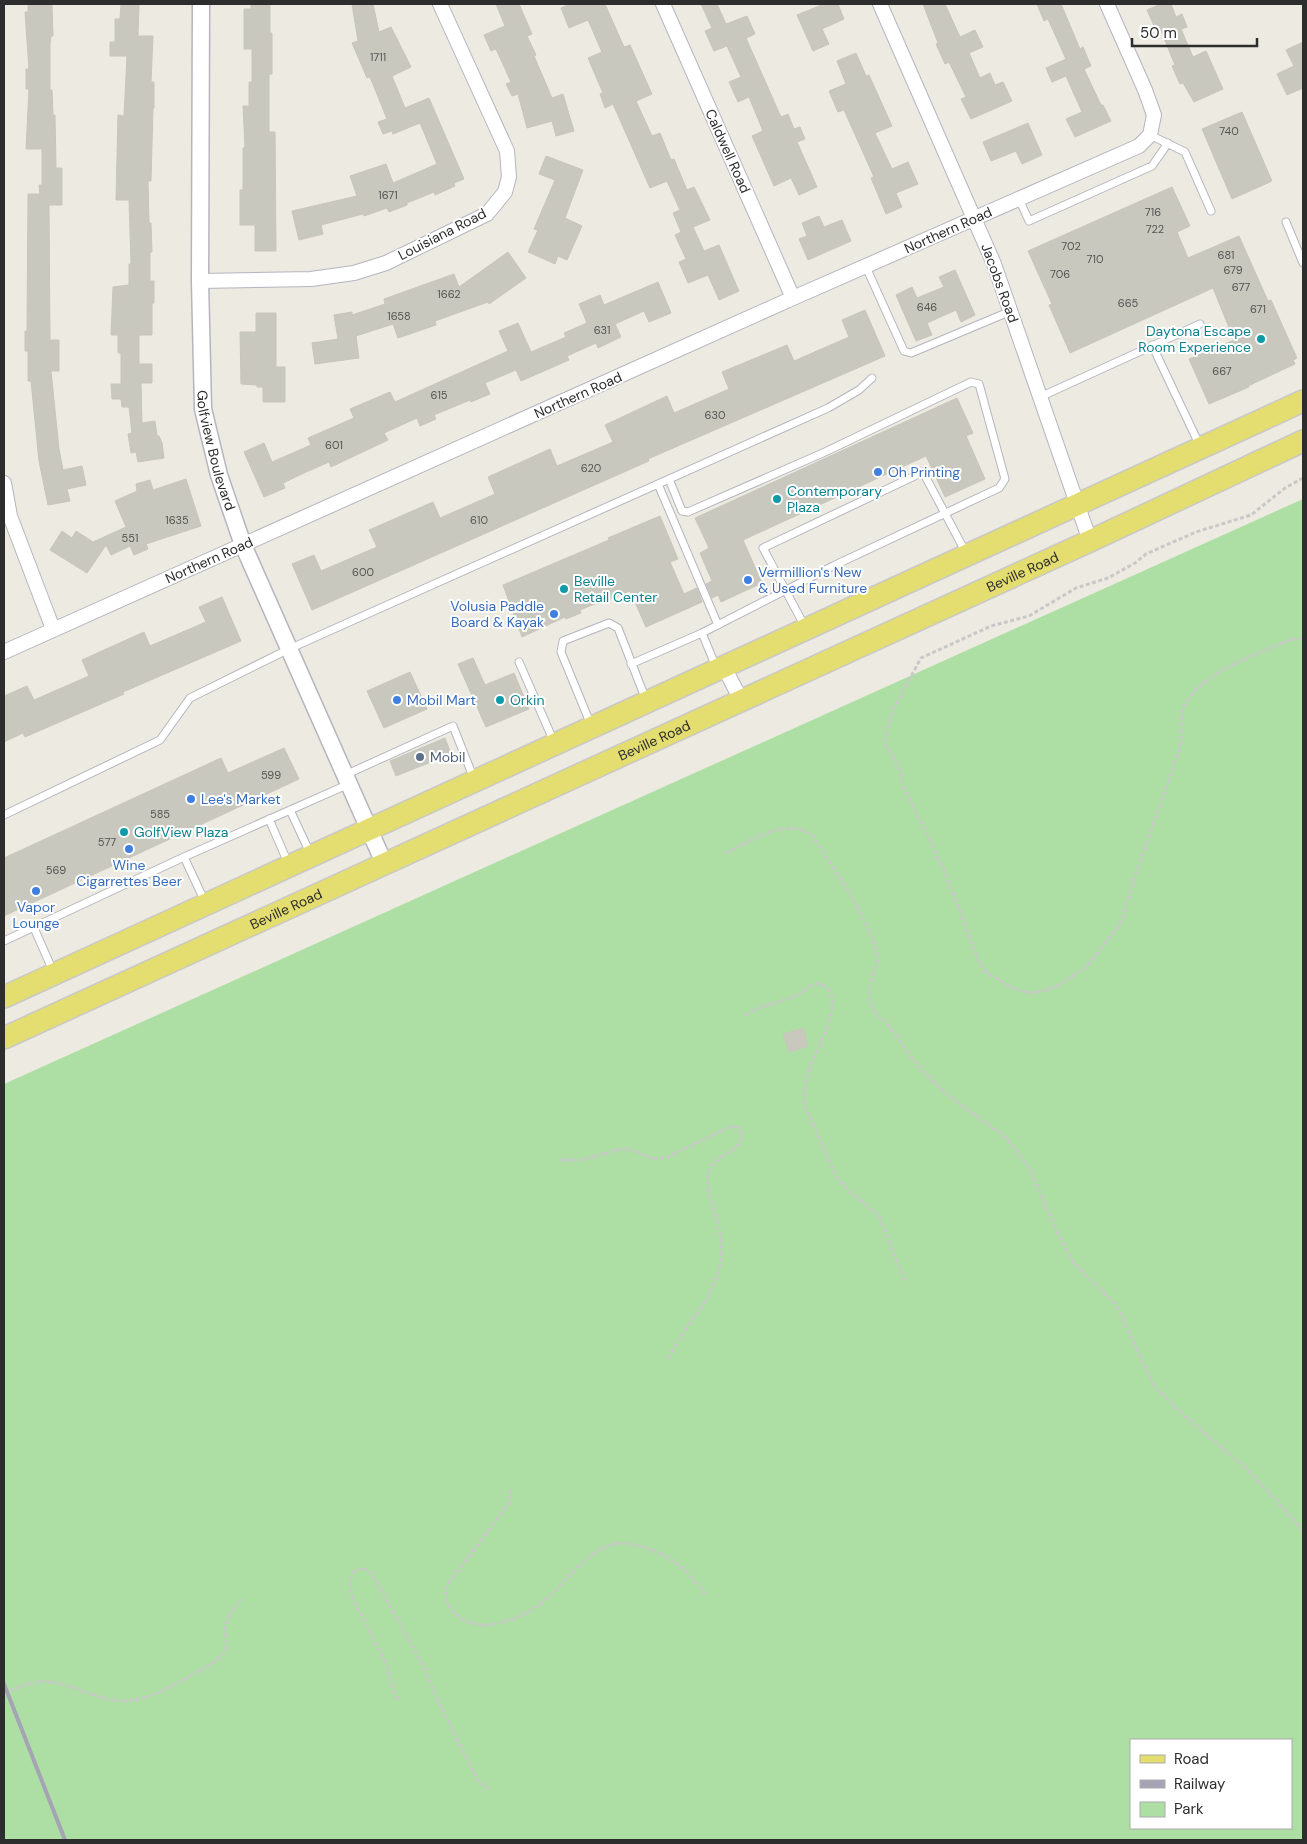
<svg xmlns="http://www.w3.org/2000/svg" width="1307" height="1844" font-family="'DM Sans',sans-serif">
<rect width="100%" height="100%" fill="#edeae1"/>
<path fill="#addea4" fill-rule="evenodd" d="M1303,499V1840H4V1084ZM1131,1740H1291V1828H1131Z"/>
<path fill="#c9c8bf" stroke="#c8c6bb" d="M28,4H52L53,36H51L50,43V90H52L53,115H55L56,168H62V205H49L50,340H59V371H51L59,449L63,470L82,466L86,485L67,489L70,501L48,505L39,461L31,381H28V351H25V331H27L28,194H40L39,185H42V149H26L29,89H26V69H29L25,12H28Z
M121,4H139L138,36H153L151,82H154V108H153L151,181H148L149,223H151L152,252H150V281H154V303H152V335H139V364H152V383H141L142,423L155,421L157,436H159L162,443L164,458L138,462L136,452L131,453L128,434L132,433L129,407H122L121,399H112L111,384H121V353H118V335H111L113,287L129,285V264H131L129,200H116L118,115L124,116L127,56H110V42H115V19H120Z
M251,4H270V33H272V74H269V132H275L276,251H255V225H240V190H243V148H245L243,106H249V82H252V49H244V9H251Z
M352,4H373L379,32L391,27L411,67L392,76L405,108L429,98L464,179L454,183L455,186L435,195L434,192L407,203V205L389,212L387,208L364,216L363,214L321,225L323,234L299,240L292,211L357,196L350,176L386,164L393,183L437,164L420,123L393,134L392,131L383,134L378,122L387,119L370,77L367,78L352,43L358,41Z
M496,4H519L532,34L527,36L536,55L534,56L552,98L563,94L574,131L556,136L552,121L527,128L518,94L512,96L506,84L511,82L496,49L491,51L484,35L505,26Z
M570,4H605L624,47L630,45L652,94L636,101L652,136L660,133L671,160L674,159L687,190L694,187L710,220L693,227L704,251L719,245L739,291L719,300L708,275L688,283L679,262L686,259L675,235L681,232L673,213L680,210L667,181L650,188L613,104L605,108L600,94L603,93L588,58L602,52L588,20L569,28L561,8Z
M701,4H717L726,24L747,16L755,34L746,38L781,117L788,114L794,129L800,127L805,139L797,142L817,187L799,195L791,178L774,186L752,136L763,131L749,97L738,102L729,82L741,77L727,46L714,51L705,31L712,28Z
M824,4H838L844,19L822,29L829,44L813,51L797,15Z
M923,4H945L960,37L975,30L983,47L969,53L980,78L990,73L995,85L1003,82L1012,101L971,119L961,99L966,97L949,62L945,64L936,44L938,43Z
M1037,4H1061L1080,49L1083,47L1091,66L1084,69L1101,105H1103L1111,121L1075,137L1066,119L1082,112L1066,76L1052,82L1046,68L1066,59L1048,19L1044,21Z
M1161,4H1171L1176,17L1182,14L1187,27L1181,29L1193,57L1206,51L1223,89L1194,102L1183,83L1180,84L1172,66L1175,65L1159,26L1155,28L1147,10Z
M1303,42V88L1287,95L1277,74L1294,66L1286,50Z
M856,53L866,76L869,75L892,126L875,133L892,169L908,162L918,184L896,193L902,207L886,214L871,178L874,177L844,110L838,112L829,91L846,84L837,61Z
M1242,112L1272,181L1232,199L1202,129Z
M1028,123L1042,155L1022,164L1016,151L991,161L983,142Z
M546,156L583,170L565,218L582,226L567,260L558,256L555,264L528,252L538,230L534,229L555,180L539,174Z
M1172,187L1190,226L1177,232L1188,258L1239,236L1268,301L1271,300L1297,358L1293,360L1295,364L1248,386L1249,387L1209,404L1189,359L1234,340L1213,288L1070,353L1049,305L1052,304L1028,251Z
M819,216L824,227L842,220L851,241L808,260L799,239L807,236L802,223Z
M508,252L526,278L489,304L488,302L435,321L436,325L398,338L393,324L356,336L359,358L315,364L312,343L338,339L334,315L352,312V315L385,304L384,299L454,274L459,287Z
M955,270L975,315L961,322L956,310L927,323L932,335L916,341L896,295L912,287L917,298L944,287L939,277Z
M658,282L671,313L649,322L644,311L615,324L621,337L598,348L596,343L567,356L569,360L521,381L516,370L485,383L490,394L471,402L470,400L434,415L436,419L420,426L417,418L384,433L388,440L331,467L329,462L304,473L283,483L285,488L264,497L244,452L264,443L272,462L311,445L308,438L354,418L350,409L390,392L395,402L508,351L499,331L518,323L531,352L566,337L564,333L587,323L579,304L600,295L604,305Z
M865,310L885,356L648,459L649,461L312,610L292,564L314,555L321,571L377,547L369,530L433,502L440,518L495,494L488,477L550,449L557,466L613,442L605,425L667,396L674,413L729,389L722,372L787,345L794,361L849,337L842,320Z
M256,313H276V367H285V402H263V387H257V385L241,384L240,332H256Z
M957,398L973,433L966,436L985,479L945,497L926,456L743,540L762,583L721,602L718,595L712,598L706,584L712,581L700,553L709,548L695,518Z
M186,479L201,526L146,544L148,549L134,555L130,546L111,555L106,545L87,573L50,550L62,531L72,538L76,531L93,542L126,527L115,501L137,491L136,484L150,480L153,490Z
M660,516L678,559L670,562L684,594L697,588L702,602L646,627L630,591L610,599L609,598L580,610L581,613L566,619L565,617L522,637L503,585L609,540L608,538Z
M222,597L241,641L123,692L124,694L25,737L23,733L4,742V696L27,686L34,700L89,676L82,660L144,632L150,646L206,622L199,607Z
M473,658L485,685L514,673L529,709L486,727L458,664Z
M410,672L427,709L384,728L367,691Z
M445,738L451,754L396,776L390,761Z
M284,748L299,779L4,916V858L221,758L228,773Z
M803,1028L808,1046L789,1052L783,1034Z"/>
<g fill="none" stroke-linecap="round" stroke-linejoin="round">
<g stroke="#b4b5bf" stroke-width="9">
<path id="service" d="M1150,135L1185,152L1211,211
M1019,199L1029,221L1152,166L1168,143
M1286,222L1303,263
M866,267L904,351L911,353L1011,311
M1152,345L1200,446
M1040,397L1200,324
M658,484L718,625
M805,627L763,548L923,472L966,553
M702,633L716,667
M519,662L554,742
M631,664L702,633L833,566L999,488L1005,479L979,384L971,382L825,452L688,512L682,511L669,479
M591,725L561,652L563,641L609,623L618,628L646,700
M345,775L453,726L474,779
M290,810L310,853
M4,815L160,740L190,698L289,649L828,408L859,390L872,378
M269,819L288,863
M184,857L205,902
M34,928L53,971
M4,941L184,857L349,784"/>
</g>
<g stroke="#b4b5bf" stroke-width="16">
<path id="minor" d="M663,4L793,298
M880,4L994,264L1090,541
M200,281L311,279L354,273L386,263L487,214L505,192L509,177L507,151L440,4
M4,483L10,516L53,629
M4,652L793,298L1139,146L1150,135L1154,115L1145,90L1107,4
M724,667L741,700"/>
</g>
<g stroke="#b4b5bf" stroke-width="19">
<g id="tertiary">
<path id="s1" d="M201,4L200,281L203,409L219,475L243,545L384,863"/>
</g>
</g>
<g stroke="#c8c8c8" stroke-width="24">
<g id="primary">
<path d="M4,997L1303,401"/>
<path id="s2" d="M4,1038L1090,541L1303,441"/>
</g>
</g>
<path stroke="#c8c8c8" stroke-width="3" stroke-dasharray="4 2.5" stroke-linecap="butt" d="M1303,478L1285,488L1251,515L1196,532L1146,554L1135,563L1108,578L1076,588L1029,616L991,626L921,658L894,708L887,729L886,744L900,771L904,788L934,848L937,858L943,867L979,962L988,974L1017,990L1031,993L1046,990L1059,985L1087,966L1117,928L1123,917L1134,879L1176,760C1178,755 1180,750 1180,745C1183,732 1179,718 1184,706C1200,673 1255,655 1287,641L1294,639H1303
M726,853C749,842 790,814 813,837L854,900L870,933L878,957L869,993L871,1003L875,1012L888,1025L922,1071L948,1095L1005,1137L1018,1153L1031,1172L1059,1236L1073,1262L1117,1306L1153,1384L1181,1413L1246,1468L1303,1530
M745,1016C760,1004 778,1004 795,996C801,993 808,986 815,984C819,983 823,985 826,987C846,1003 813,1054 808,1074C805,1084 804,1094 804,1104L837,1178L848,1190L879,1216L905,1281
M559,1160H581L621,1149H628L652,1158L658,1159L668,1157L727,1128L736,1126L741,1129C746,1153 716,1152 709,1171C704,1186 713,1204 717,1219C721,1234 723,1249 720,1264C714,1301 681,1327 668,1361
M511,1489L509,1503L448,1584C444,1595 445,1603 453,1612C465,1624 479,1627 495,1624C509,1621 525,1615 537,1606C564,1588 586,1546 621,1543C628,1543 636,1545 643,1547C674,1557 686,1569 705,1594
M4,1693C15,1689 25,1684 37,1682C66,1678 97,1703 127,1701C149,1699 171,1687 190,1676C202,1669 218,1662 225,1651C229,1644 225,1636 225,1629C227,1616 233,1608 241,1599
M399,1699L394,1692L386,1663L353,1599C349,1584 347,1564 369,1570L375,1579L425,1669L436,1697L474,1773L480,1783L489,1788"/>
<use href="#service" stroke="#fff" stroke-width="7"/>
<use href="#minor" stroke="#fff" stroke-width="14"/>
<use href="#tertiary" stroke="#fff" stroke-width="16"/>
<use href="#primary" stroke="#e4dd6f" stroke-width="21"/>
<path stroke="#a5a4b5" stroke-width="4" d="M4,1684L65,1840"/>
</g>
<g fill="#0f9aa8" stroke="#fff" stroke-width="2">
<circle cx="1261" cy="339" r="5"/>
<circle cx="777" cy="499" r="5"/>
<circle cx="564" cy="589" r="5"/>
<circle cx="500" cy="700" r="5"/>
<circle cx="124" cy="832" r="5"/>
</g>
<g fill="#3f7fe0" stroke="#fff" stroke-width="2">
<circle cx="878" cy="472" r="5"/>
<circle cx="748" cy="580" r="5"/>
<circle cx="554" cy="614" r="5"/>
<circle cx="397" cy="700" r="5"/>
<circle cx="191" cy="799" r="5"/>
<circle cx="129" cy="849" r="5"/>
<circle cx="36" cy="891" r="5"/>
</g>
<circle fill="#5c6f8a" stroke="#fff" stroke-width="2" cx="420" cy="757" r="5"/>
<g text-anchor="middle" dominant-baseline="central" stroke-width="4" stroke-linejoin="round" paint-order="stroke">
<g font-size="11" fill="#545452">
<text x="378" y="57">1711</text>
<text x="1229" y="131">740</text>
<text x="388" y="195">1671</text>
<text x="1153" y="212">716</text>
<text x="1155" y="229">722</text>
<text x="1071" y="246">702</text>
<text x="1226" y="255">681</text>
<text x="1095" y="259">710</text>
<text x="1233" y="270">679</text>
<text x="1060" y="274">706</text>
<text x="1241" y="287">677</text>
<text x="449" y="294">1662</text>
<text x="1128" y="303">665</text>
<text x="927" y="307">646</text>
<text x="1258" y="309">671</text>
<text x="399" y="316">1658</text>
<text x="602" y="330">631</text>
<text x="1222" y="371">667</text>
<text x="439" y="395">615</text>
<text x="715" y="415">630</text>
<text x="334" y="445">601</text>
<text x="591" y="468">620</text>
<text x="177" y="520">1635</text>
<text x="479" y="520">610</text>
<text x="130" y="538">551</text>
<text x="363" y="572">600</text>
<text x="271" y="775">599</text>
<text x="160" y="814">585</text>
<text x="107" y="842">577</text>
<text x="56" y="870">569</text>
</g>
<g font-size="14" fill="#2d2d2d" stroke="#fff">
<text transform="translate(728 151) rotate(66)">Caldwell Road</text>
<text transform="translate(948 230) rotate(-24)">Northern Road</text>
<text transform="translate(442 234) rotate(-27)">Louisiana Road</text>
<text transform="translate(1000 283) rotate(70)">Jacobs Road</text>
<text transform="translate(578 395) rotate(-24)">Northern Road</text>
<text stroke="none"><textPath href="#s1" startOffset="448">Golfview Boulevard</textPath></text>
<text transform="translate(209 560) rotate(-24)">Northern Road</text>
<text stroke="none"><textPath href="#s2" startOffset="1120">Beville Road</textPath></text>
<text stroke="none"><textPath href="#s2" startOffset="715">Beville Road</textPath></text>
<text stroke="none"><textPath href="#s2" startOffset="310">Beville Road</textPath></text>
</g>
<g font-size="14" fill="#0d838f" stroke="#fff" text-anchor="start">
<text x="1251" y="331" text-anchor="end">Daytona Escape<tspan x="1251" dy="16">Room Experience</tspan></text>
<text x="787" y="491">Contemporary<tspan x="787" dy="16">Plaza</tspan></text>
<text x="574" y="581">Beville<tspan x="574" dy="16">Retail Center</tspan></text>
<text x="510" y="700">Orkin</text>
<text x="134" y="832">GolfView Plaza</text>
</g>
<g font-size="14" fill="#366cbe" stroke="#fff" text-anchor="start">
<text x="888" y="472">Oh Printing</text>
<text x="758" y="572">Vermillion's New<tspan x="758" dy="16">&amp; Used Furniture</tspan></text>
<text x="544" y="606" text-anchor="end">Volusia Paddle<tspan x="544" dy="16">Board &amp; Kayak</tspan></text>
<text x="407" y="700">Mobil Mart</text>
<text x="201" y="799">Lee's Market</text>
<text x="129" y="865" text-anchor="middle">Wine<tspan x="129" dy="16">Cigarrettes Beer</tspan></text>
<text x="36" y="907" text-anchor="middle">Vapor<tspan x="36" dy="16">Lounge</tspan></text>
</g>
<g font-size="14" fill="#4e5e75" stroke="#fff" text-anchor="start">
<text x="430" y="757">Mobil</text>
</g>
</g>
<rect width="1307" height="1844" fill="none" stroke="#2d2d2d" stroke-width="10"/>
<rect x="1130" y="1739" width="162" height="90" fill="#ffffff" stroke="#ababab"/>
<rect x="1140" y="1755" width="25" height="8" fill="#e4dd6f" stroke="#ababab"/>
<text x="1174" y="1764" font-size="15" fill="#2d2d2d">Road</text>
<rect x="1140" y="1780" width="25" height="8" fill="#a5a4b5" stroke="#ababab"/>
<text x="1174" y="1789" font-size="15" fill="#2d2d2d">Railway</text>
<rect x="1140" y="1802" width="25" height="15" fill="#addea4" stroke="#ababab"/>
<text x="1174" y="1814" font-size="15" fill="#2d2d2d">Park</text>
<path d="M1132 38v8h125v-8" fill="none" stroke="#2d2d2d" stroke-width="2.5"/>
<text x="1140" y="38" font-size="15" fill="#2d2d2d" stroke="#ffffff" stroke-width="4" paint-order="stroke">50 m</text>
</svg>
